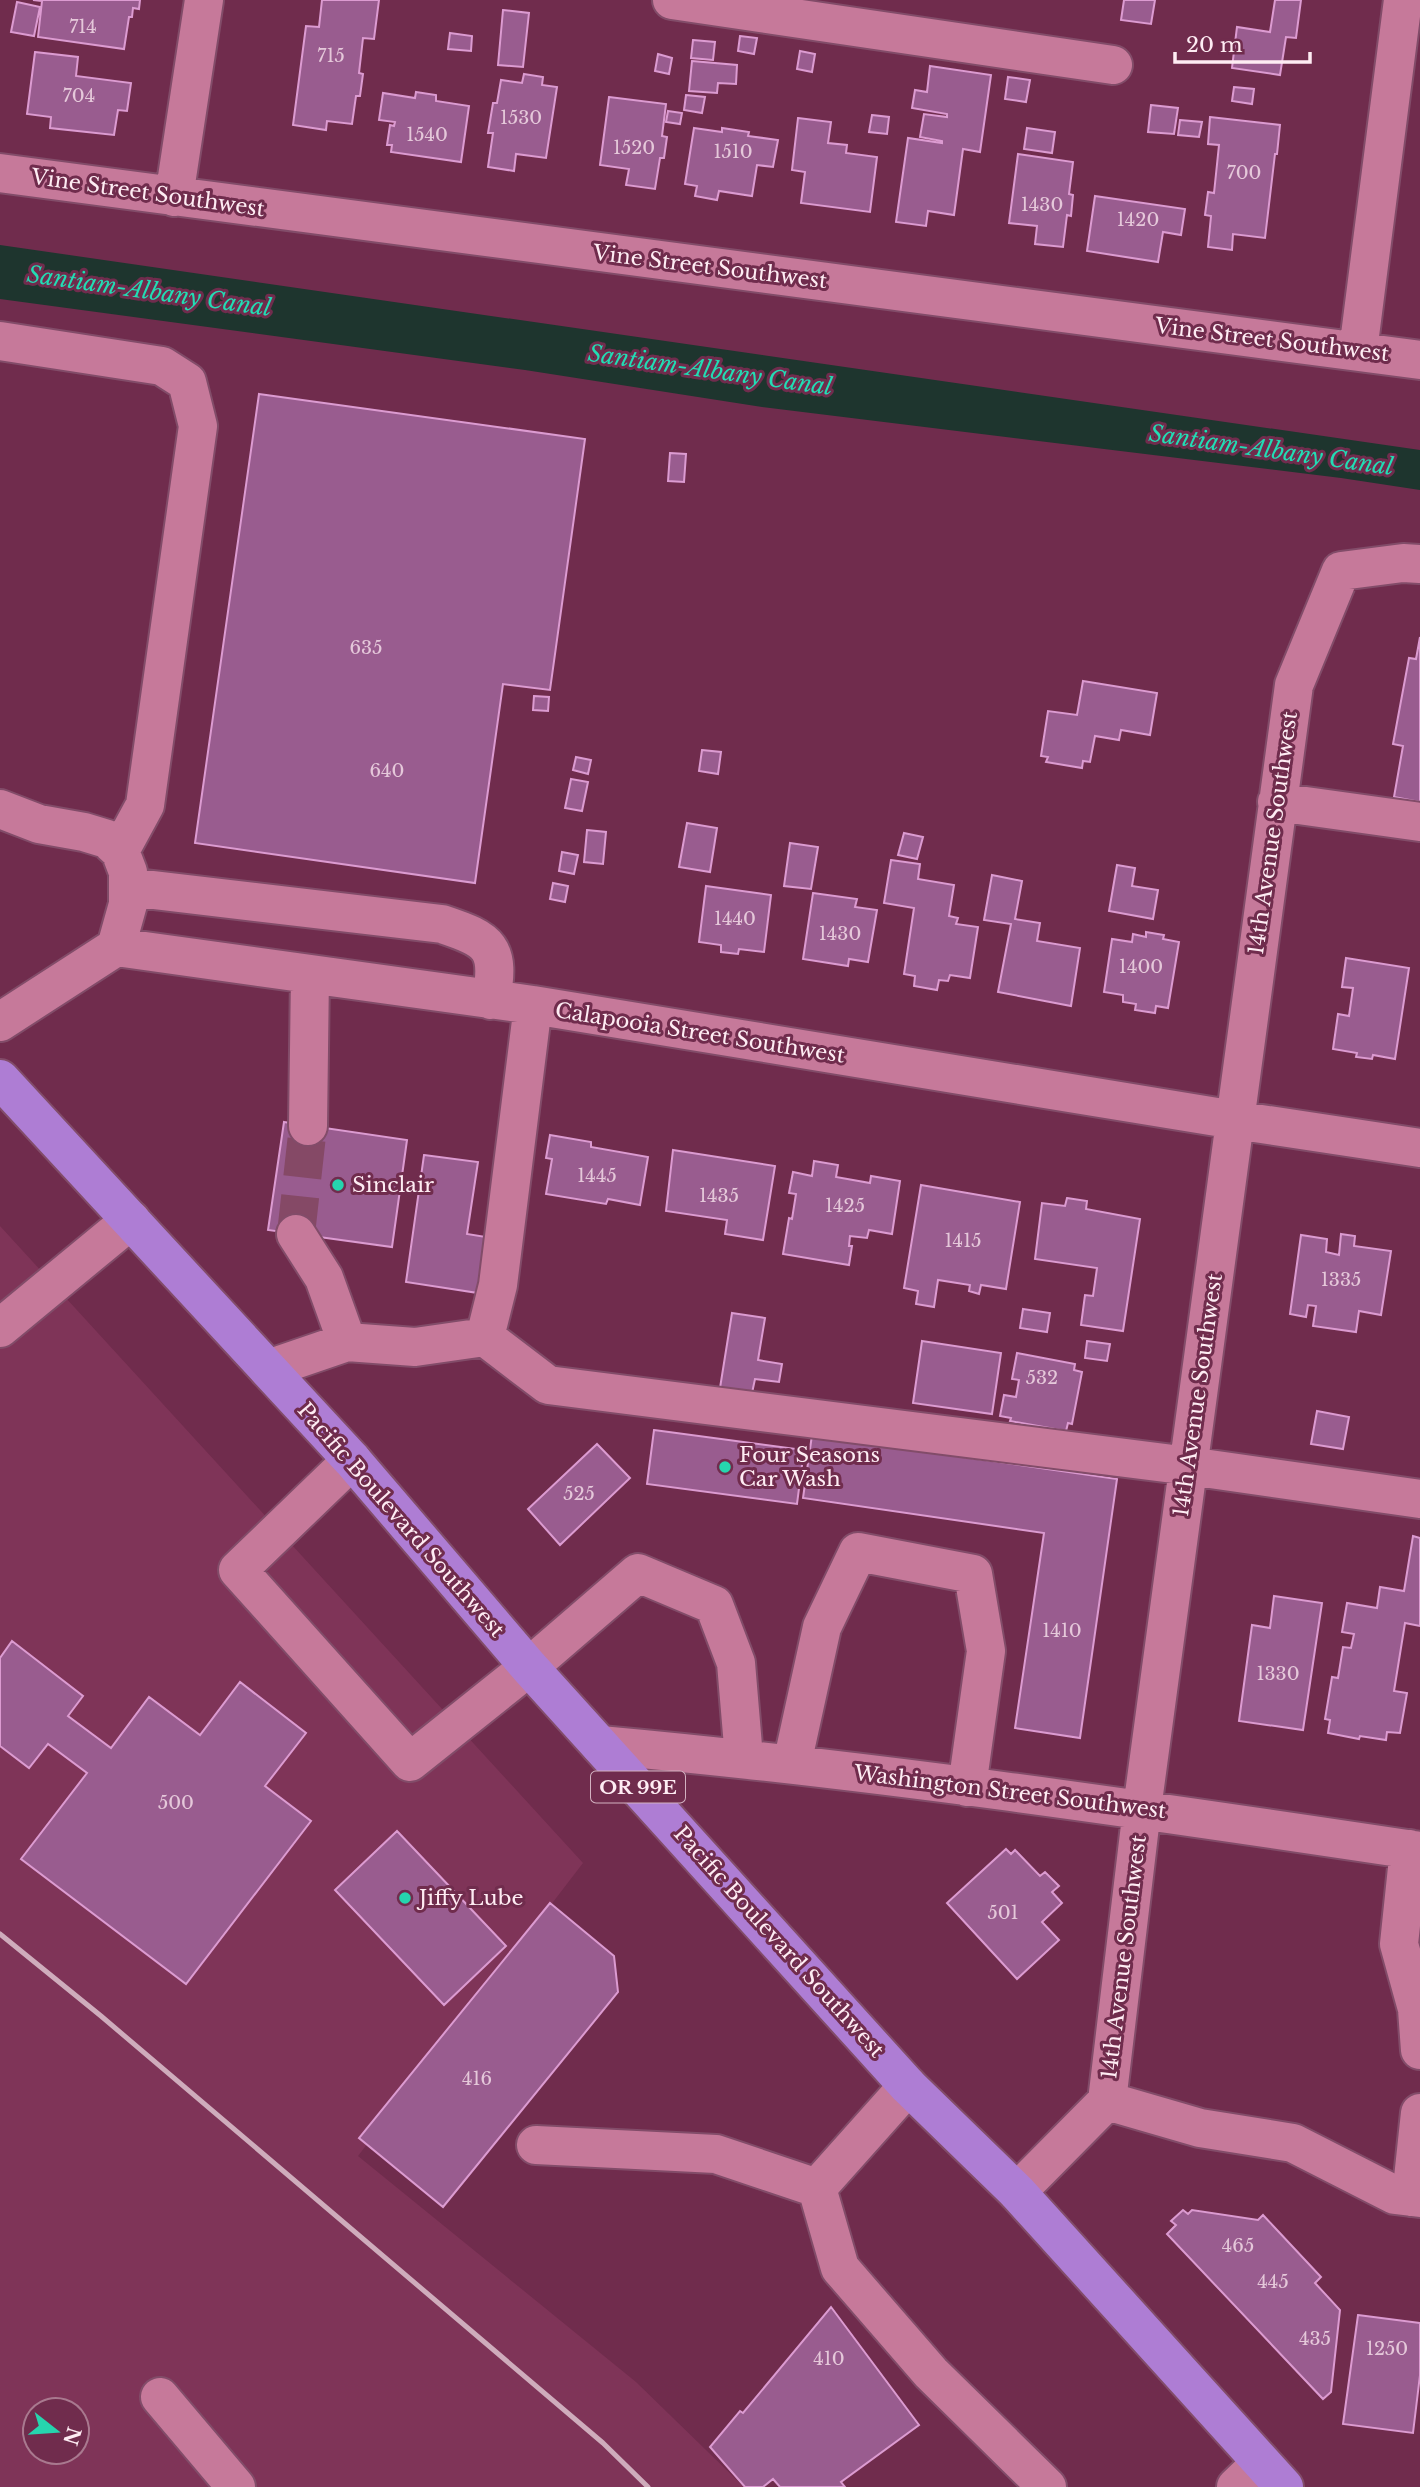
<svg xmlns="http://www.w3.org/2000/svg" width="1420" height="2487" font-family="'Libre Baskerville',serif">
<rect width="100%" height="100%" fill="#702c4d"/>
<path fill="#7f3458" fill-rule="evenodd" d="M0,1226L583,1863L358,2156L636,2382L744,2487H0ZM35,2410H77V2452H35Z"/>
<path fill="#1e352e" d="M0,245L1420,450V490L1341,478L762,407L525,370L0,299Z"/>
<path fill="#995c8f" stroke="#dc9bd1" stroke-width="2" d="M33,0H140L139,9L133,8L132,17H129L124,49L38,37L42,1Z
M322,0H379L374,39L363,38L359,73L363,74L360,96H356L352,124L327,121L326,130L293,125L306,26L319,27Z
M1124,0H1155L1151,24L1121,20Z
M1275,0H1301L1296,38L1286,37L1280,75L1232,68L1237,27L1270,32Z
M17,2L40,7L34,36L11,32Z
M503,10L529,13L523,67L498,65Z
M450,33L472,36L471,51L448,49Z
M740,36L757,38L754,54L738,51Z
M693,40L715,42L713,60L691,58Z
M800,51L815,54L812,72L797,69Z
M35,52L78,57L76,76L131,83L127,111L118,110L114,135L50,128L51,117L27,114Z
M658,54L672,58L669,74L655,71Z
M692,61L737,65L736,84L718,83L717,93L689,91Z
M930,66L991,75L980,152L963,149L954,215L928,211L926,226L896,222L908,138L942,143V141L920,137L924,114L947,117V114L912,108L915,90L927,92Z
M524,74L543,77L542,85L557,87L546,158L516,154L514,171L488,167L493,133H488L493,103H497L501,80L522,83Z
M1008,77L1030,80L1026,102L1005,99Z
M1234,87L1254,89L1252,104L1232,101Z
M416,92L436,95V101L469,106L461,162L391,152L392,145H387L390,125L394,126L395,122L379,120L383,93L415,98Z
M686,95L705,97L702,113L684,110Z
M609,97L666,104L662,136L667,137L664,158H660L655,189L626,185L629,169L600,165Z
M1151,105L1178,108L1174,134L1148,132Z
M668,111L682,113L680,124L666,122Z
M872,115L889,117L887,134L869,132Z
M1210,117L1280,125L1277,154H1275L1265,238L1233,234L1232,250L1208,247L1211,216L1205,215L1208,192L1214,193L1219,145L1208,144Z
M798,118L831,122L828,143L847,145L846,153L877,157L870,212L801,203L805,172L792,170Z
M1180,120L1202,122L1199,137L1178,135Z
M694,128L722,132V128L749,132L748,136L778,140L773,167L757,165L752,196L719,191L717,200L695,196L697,186L685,184Z
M1027,128L1055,132L1052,153L1024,149Z
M1018,154L1073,162L1069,194L1073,195L1071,216L1067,215L1063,247L1035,244L1037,226L1009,223Z
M1095,196L1185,209L1181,235L1163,232L1158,262L1087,251Z
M259,394L585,439L550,690L503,684L475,883L195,843Z
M670,453L686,454L684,482L668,481Z
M1420,637V802L1394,797L1403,746L1393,744L1409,658L1416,659Z
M1083,681L1157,693L1150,735L1121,730L1119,740L1095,736L1090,762L1083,761L1082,768L1046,762L1048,757L1041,756L1048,711L1077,715Z
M534,696L549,697L548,711L533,710Z
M702,750L721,752L718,774L699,771Z
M576,757L591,760L588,774L573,770Z
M571,779L588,782L582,811L565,808Z
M687,823L717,828L710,872L679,867Z
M587,830L606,832L603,864L584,862Z
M904,833L923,837L917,859L898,855Z
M790,843L818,847L811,889L784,886Z
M562,852L578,855L574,874L559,871Z
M891,860L920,864L918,879L954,885L949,916L958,918L956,924L978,927L970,978L950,975L948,981L939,980L937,990L914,986L915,976L904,974L914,908L884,903Z
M1117,865L1135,868L1132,886L1158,890L1153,919L1109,911Z
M992,875L1022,881L1015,919L1040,923L1037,941L1080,948L1071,1006L998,992L1011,924L984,920Z
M553,883L568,886L565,902L550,899Z
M706,886L771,895L764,952L739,949L738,954L721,952V945L699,942Z
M813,893L857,899L855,907L877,910L868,962L849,959L848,966L803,959Z
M1146,932L1164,935L1163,939L1179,942L1168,1008L1156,1006L1155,1013L1135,1010L1136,1004L1123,1002V995L1104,992L1112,939L1132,942L1133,934L1146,937Z
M1346,958L1409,968L1395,1059L1373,1055L1372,1059L1356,1057L1357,1053L1333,1049L1338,1014L1349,1016L1353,988L1342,987Z
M284,1122L407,1140L392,1247L268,1230Z
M550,1135L591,1142V1147L648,1157L640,1205L608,1199L606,1204L546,1194L552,1159L546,1158Z
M673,1150L775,1166L763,1240L725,1234L727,1220L666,1211Z
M424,1155L478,1162L467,1234L486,1237L478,1293L406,1282Z
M814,1161L838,1165L836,1177L870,1183L871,1176L900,1181L892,1234L869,1230L867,1238L850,1236L849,1246H852L849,1265L783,1254L789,1218L792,1219L796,1194L789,1193L793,1172L812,1176Z
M921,1185L1020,1202L1006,1289L981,1285L979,1294L969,1291L970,1285L938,1280L934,1307L916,1304L918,1291L904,1288Z
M1067,1198L1087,1201L1086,1209L1140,1219L1123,1331L1081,1325L1085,1295L1093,1296L1097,1268L1035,1259L1042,1203L1065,1206Z
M1341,1234L1355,1236L1354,1246L1391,1251L1381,1315L1359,1311L1356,1332L1313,1326L1316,1306L1308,1305L1306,1317L1290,1314L1301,1235L1327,1239L1326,1252L1339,1255Z
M1023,1309L1050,1313L1047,1332L1020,1328Z
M732,1313L765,1318L758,1360L782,1364L779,1382L755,1379L752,1393L720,1388Z
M922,1341L1001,1353L992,1414L913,1403Z
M1087,1341L1110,1344L1107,1361L1085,1358Z
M1017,1353L1075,1364L1074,1370L1082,1372L1072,1424L1068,1423L1066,1431L1010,1421L1011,1418L1000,1416L1004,1395L1016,1397L1019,1380L1012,1379Z
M1317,1411L1349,1417L1343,1449L1311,1444Z
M654,1430L804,1450L797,1504L647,1484Z
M812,1435L1117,1479L1080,1738L1015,1728L1044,1533L803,1498Z
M597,1444L630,1478L560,1545L528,1509Z
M1413,1536L1420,1538V1626L1405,1623L1394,1691L1407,1693L1400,1733L1387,1732L1386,1740L1360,1736L1359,1739L1328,1733L1330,1720L1325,1719L1332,1677L1338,1678L1343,1647L1351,1648L1354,1634L1342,1632L1347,1603L1377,1608L1380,1587L1404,1591Z
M1274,1596L1322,1603L1303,1730L1239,1721L1252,1625L1270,1628Z
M12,1641L83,1696L68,1716L111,1748L149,1697L200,1735L240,1682L306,1733L265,1786L311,1821L186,1984L21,1859L87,1773L48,1744L29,1768L0,1746V1658Z
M397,1831L506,1946L444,2005L335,1890Z
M1006,1849L1011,1854L1015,1850L1040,1876L1045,1872L1059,1886L1052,1892L1062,1903L1042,1922L1059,1940L1017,1979L947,1903Z
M550,1903L614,1956L618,1992L443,2207L359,2138Z
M1183,2210L1188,2214L1192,2210L1258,2220L1263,2215L1321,2277L1315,2283L1340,2310L1331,2392L1323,2399L1167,2234L1176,2225L1171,2221Z
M831,2307L919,2425L841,2482L845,2487H780L773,2479L763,2487H745L710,2447L740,2411L743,2413Z
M1358,2315L1420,2323V2375L1413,2433L1343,2424Z"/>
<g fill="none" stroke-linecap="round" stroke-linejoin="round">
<path stroke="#854966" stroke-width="38" stroke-dasharray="38 19" stroke-linecap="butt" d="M296,1234L308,1126"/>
<g stroke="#824c69" stroke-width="42">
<path id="minor" d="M672,0L1113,65
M0,173L1420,360
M174,197L204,0
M0,341L162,366L187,382L198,426L145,805L120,851
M1358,351L1403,0
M1277,802L1420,822
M0,809L39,824L84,832L107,839L120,851L128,872V904L116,947
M128,887L442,924C490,940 501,947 491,1000
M0,1022L116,947L533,1005L1235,1120L1420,1148
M308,1126L310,974
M296,1234L324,1278L347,1342
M0,1328L131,1220
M485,1337L548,1385L1189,1466L1420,1499
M268,1369L347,1342L415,1347L485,1337L498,1285L533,1005
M352,1460L238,1570L410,1762L529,1667L638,1573L714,1605L736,1663L744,1758
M600,1745C874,1770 1147,1810 1420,1851
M792,1764L822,1627L858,1552L973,1574L986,1651L967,1787
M1409,1849L1399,1944L1417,2009L1420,2050
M908,2086L817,2188L840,2268L931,2373L1047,2487
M1107,2101L1200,2128L1293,2143L1395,2195L1420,2198
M536,2145L716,2154L817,2188
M1017,2192L1107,2101L1142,1809L1294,685L1341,571L1403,563L1420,564
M1411,2197L1420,2113
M160,2397L236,2487
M1236,2487L1261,2463"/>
</g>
<g stroke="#824c69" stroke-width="42">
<path id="major" d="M0,1079L352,1460L529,1667L908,2086L1017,2192L1284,2487"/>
</g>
<use href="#minor" stroke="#c6799a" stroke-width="38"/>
<use href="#major" stroke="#ae7dd4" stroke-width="38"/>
<path stroke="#cfacbc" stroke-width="5" d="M0,1934L101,2016L603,2443L648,2487"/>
</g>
<g fill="#26d5ae" stroke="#702c4d" stroke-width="2.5">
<circle cx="338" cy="1185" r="7"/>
<circle cx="725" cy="1467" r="7"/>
<circle cx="405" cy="1898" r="7"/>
</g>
<g text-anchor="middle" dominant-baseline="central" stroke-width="6" stroke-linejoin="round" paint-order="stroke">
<g font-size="18" fill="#e5c8da">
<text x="83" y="27">714</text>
<text x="331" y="56">715</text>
<text x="79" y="96">704</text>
<text x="521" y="118">1530</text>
<text x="427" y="135">1540</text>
<text x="634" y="148">1520</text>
<text x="733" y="152">1510</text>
<text x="1244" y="173">700</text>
<text x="1042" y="205">1430</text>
<text x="1138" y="220">1420</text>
<text x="366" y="648">635</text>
<text x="387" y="771">640</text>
<text x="735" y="919">1440</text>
<text x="840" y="934">1430</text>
<text x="1141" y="967">1400</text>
<text x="597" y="1176">1445</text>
<text x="719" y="1196">1435</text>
<text x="845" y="1206">1425</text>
<text x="963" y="1241">1415</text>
<text x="1341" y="1280">1335</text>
<text x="1042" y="1378">532</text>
<text x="579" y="1494">525</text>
<text x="1062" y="1631">1410</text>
<text x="1278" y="1674">1330</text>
<text x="176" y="1803">500</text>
<text x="1003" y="1913">501</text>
<text x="477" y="2079">416</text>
<text x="1238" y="2246">465</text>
<text x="1273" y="2282">445</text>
<text x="1315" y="2339">435</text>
<text x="1387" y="2349">1250</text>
<text x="829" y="2359">410</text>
</g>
<rect fill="#702c4d" stroke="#d3b2c1" stroke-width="2" x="591" y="1771.5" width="94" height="31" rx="5"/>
<g font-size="19" font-weight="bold" fill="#feecf3">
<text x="638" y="1787">OR 99E</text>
</g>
<g font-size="21" fill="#feecf3" stroke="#702c4d">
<text transform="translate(148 193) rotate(8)">Vine Street Southwest</text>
<text transform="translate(710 267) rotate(7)">Vine Street Southwest</text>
<text transform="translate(1272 340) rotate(7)">Vine Street Southwest</text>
<text transform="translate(1273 833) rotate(-82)">14th Avenue Southwest</text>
<text transform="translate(700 1033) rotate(9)">Calapooia Street Southwest</text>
<text transform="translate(1198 1395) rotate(-82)">14th Avenue Southwest</text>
<text transform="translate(401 1520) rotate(49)">Pacific Boulevard Southwest</text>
<text transform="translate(1010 1792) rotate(7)">Washington Street Southwest</text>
<text transform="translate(779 1942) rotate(48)">Pacific Boulevard Southwest</text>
<text transform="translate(1124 1957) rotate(-83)">14th Avenue Southwest</text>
</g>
<g font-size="21" fill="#feecf3" stroke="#702c4d" text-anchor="start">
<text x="352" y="1185">Sinclair</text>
<text x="739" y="1455">Four Seasons<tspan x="739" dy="24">Car Wash</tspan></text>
<text x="419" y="1898">Jiffy Lube</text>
</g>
<g font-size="23" font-style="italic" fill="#22ddb4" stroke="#702c4d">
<text transform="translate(149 291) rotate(8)">Santiam-Albany Canal</text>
<text transform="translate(710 370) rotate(8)">Santiam-Albany Canal</text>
<text transform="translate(1271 450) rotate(8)">Santiam-Albany Canal</text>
</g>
</g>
<g transform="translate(56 2431) rotate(107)"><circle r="33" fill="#702c4d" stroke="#a9798f" stroke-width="2"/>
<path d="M0-5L12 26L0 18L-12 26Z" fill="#26d5ae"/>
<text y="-10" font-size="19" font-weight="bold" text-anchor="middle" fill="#feecf3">N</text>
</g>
<path d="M1175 52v10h135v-10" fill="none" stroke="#feecf3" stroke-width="3.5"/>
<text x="1186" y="52" font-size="21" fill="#feecf3" stroke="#702c4d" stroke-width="5" paint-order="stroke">20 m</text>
</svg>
